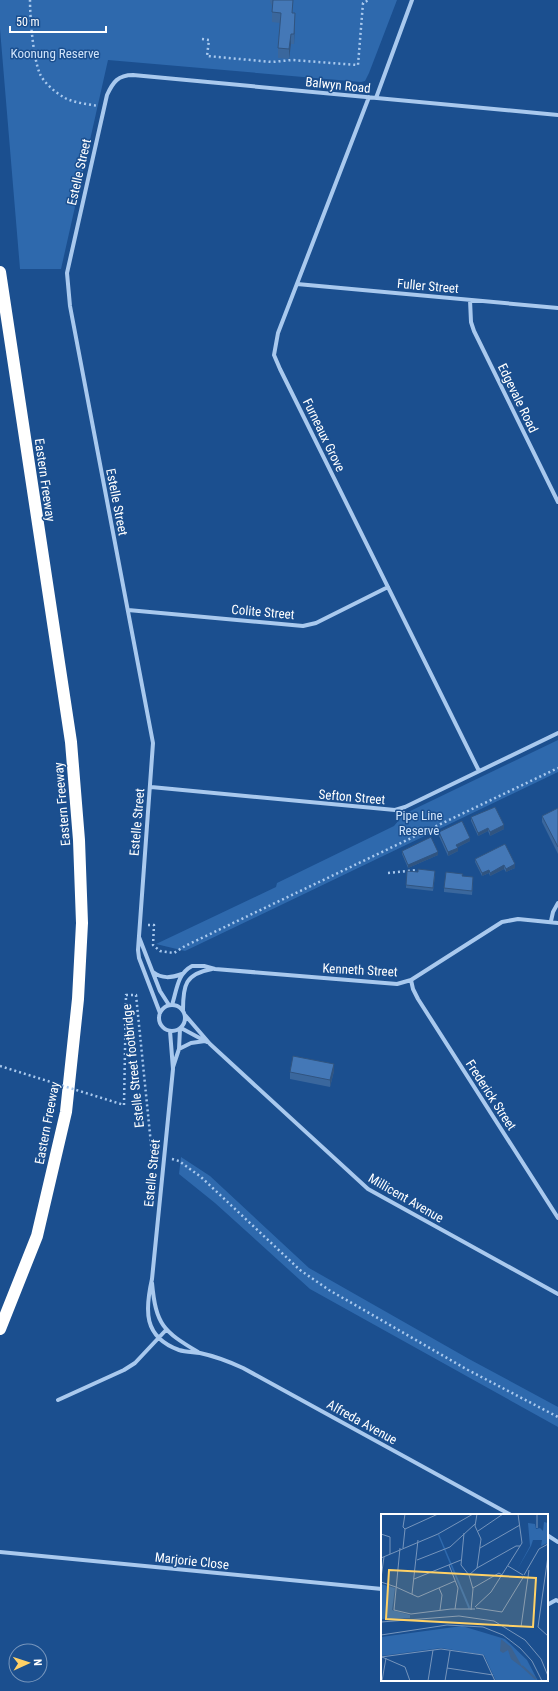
<svg xmlns="http://www.w3.org/2000/svg" width="558" height="1691" font-family="'Roboto Condensed',sans-serif">
<rect width="100%" height="100%" fill="#1b4f8f"/>
<path fill="#2e69ad" d="M0,0H397L369,73L365,81L361,82L108,60L61,269H20L0,29Z
M558,740V772L185,951L156,944L276,887L277,883L394,826L404,814Z
M181,1157L210,1176L309,1268L469,1359L558,1407V1427L310,1289L215,1203L179,1174Z"/>
<g fill="none" stroke-linecap="round" stroke-linejoin="round">
<path stroke="#a9c9ee" stroke-width="2.5" stroke-dasharray="2 3" stroke-linecap="butt" d="M30,0C30,18 33,58 40,74C44,83 56,93 65,98C75,103 87,104 98,106
M202,39L209,40L207,56L272,62L292,60L358,65L363,3L369,0
M388,873L417,870
M148,925H154L153,945L160,951L174,953L185,946L558,768
M124,1105L126,995H136L152,1154L153,1157H157
M172,1159L179,1161L201,1177L300,1270L329,1290L468,1370L558,1417"/>
<path stroke="#a9c9ee" stroke-width="4" d="M369,97L278,333L274,355L280,369L479,771
M376,98L412,0
M297,284L558,308
M470,300L471,322L474,331L558,502
M128,610L303,626L316,623L388,587
M151,787L395,810L405,807L558,733
M551,921L553,912L558,903
M139,937L160,991L169,1005
M153,972C162,979 171,978 182,974
M411,980L413,989L418,999L558,1218
M159 1018a13 13 0 1 1 26 0a13 13 0 1 1-26 0Z
M172,1005C177,990 177,974 192,966H204L215,969L397,984L411,980L502,922L518,919L558,923
M183,1010C183,985 185,974 212,969
M160,1013L139,958L138,950L153,743L70,306L67,273L107,95C113,82 118,75 133,75L558,115
M185,1015L210,1044L368,1189L558,1294
M181,1028L207,1042
M170,1031L173,1069L152,1279C145,1310 143,1337 179,1350C185,1352 193,1352 200,1353C214,1356 230,1362 243,1368L511,1515
M179,1049L191,1043L205,1041
M173,1067L179,1049L180,1029
M152,1283C156,1325 163,1331 198,1352
M58,1400L124,1370L135,1363L166,1330
M547,1535L558,1542
M0,1552L382,1589
M547,1605L556,1600L558,1601"/>
<path stroke="#fff" stroke-width="12" d="M0,272L71,742L79,840L82,923L78,999L66,1112L37,1236L0,1329"/>
<path stroke="#a9c9ee" stroke-width="2.5" stroke-dasharray="2 3" stroke-linecap="butt" d="M0,1066L124,1105"/>
</g>
<path fill="#3a679d" d="M270,0H293L292,13L295,23L294,44H291L289,59L278,58V48L280,23L272,22V6L270,2Z
M558,808V854L542,822V816Z
M471,817L504,829L490,836L488,831L478,836L471,821Z
M439,832L470,841L458,847V851L448,856L439,836Z
M402,851L438,855L408,868L402,854Z
M475,859L515,868L506,872L504,869L490,876L489,873L482,876L475,862Z
M418,872L435,875L433,891L406,888V885Z
M462,876L473,881L472,895L444,892V888Z
M334,1071L330,1087L290,1079V1072Z"/>
<path fill="#305480" d="M295,13V23L294,44V34Z
M291,34V44L289,59V49Z
M504,825V829L490,836V832Z
M488,828V831L478,836V833Z
M470,838V841L456,848V845Z
M458,848V851L448,856V852Z
M438,852V855L408,868V865Z
M515,864V868L506,872V869Z
M504,865V869L490,876V873Z
M489,870V873L482,876V873Z
M334,1064V1071L330,1087V1080Z"/>
<path fill="#4478b7" stroke="#305480" d="M273,0H293L292,13H295L294,34H291L289,49L278,48L281,13L272,12Z
M495,807L504,825L490,832L488,828L478,833L471,817Z
M558,808V847L542,816Z
M462,821L470,838L456,845L458,848L448,852L439,832Z
M431,837L438,852L408,865L402,851Z
M505,844L515,864L506,869L504,865L490,873L489,870L482,873L475,859Z
M418,869L435,871L433,888L406,885L407,871L418,872Z
M446,872L463,874L462,876L473,877L472,891L444,888Z
M293,1056L334,1064L330,1080L290,1072Z"/>
<g text-anchor="middle" dominant-baseline="central" stroke-width="3" stroke-linejoin="round" paint-order="stroke">
<g font-size="13" fill="#cfe3fa" stroke="#1b4f8f">
<text x="55" y="53">Koonung Reserve</text>
<text x="419" y="815">Pipe Line<tspan x="419" dy="15">Reserve</tspan></text>
</g>
<g font-size="13" fill="#fff" stroke="#1b4f8f">
<text transform="translate(338 85) rotate(6)">Balwyn Road</text>
<text transform="translate(79 172) rotate(-77)">Estelle Street</text>
<text transform="translate(428 286) rotate(5)">Fuller Street</text>
<text transform="translate(518 398) rotate(64)">Edgevale Road</text>
<text transform="translate(324 435) rotate(64)">Furneaux Grove</text>
<text transform="translate(45 480) rotate(82)">Eastern Freeway</text>
<text transform="translate(117 502) rotate(79)">Estelle Street</text>
<text transform="translate(263 612) rotate(5)">Colite Street</text>
<text transform="translate(352 797) rotate(5)">Sefton Street</text>
<text transform="translate(62 804) rotate(-95)">Eastern Freeway</text>
<text transform="translate(137 822) rotate(-85)">Estelle Street</text>
<text transform="translate(360 970) rotate(3)">Kenneth Street</text>
<text transform="translate(133 1066) rotate(-96)">Estelle Street footbridge</text>
<text transform="translate(491 1095) rotate(57)">Frederick Street</text>
<text transform="translate(47 1123) rotate(-79)">Eastern Freeway</text>
<text transform="translate(152 1173) rotate(-84)">Estelle Street</text>
<text transform="translate(406 1198) rotate(30)">Millicent Avenue</text>
<text transform="translate(362 1422) rotate(29)">Alfreda Avenue</text>
<text transform="translate(192 1561) rotate(6)">Marjorie Close</text>
</g>
</g>
<g transform="translate(381 1514)">
<rect width="167" height="167" fill="#1b4f8f"/>
<path d="M163,8L167,9V29L160,32L161,26H152L150,32L136,56L149,32L147,9L154,10L155,15L159,14L162,17ZM58,20L89,93L88,96L57,21ZM0,70L14,74L11,96L29,101V104L0,105ZM81,112L124,125L146,146L157,167H115L103,141L60,134L0,142V123Z" fill="#2e69ad"/>
<path d="M120,125L130,133L142,154L130,145L127,136L122,139L119,137Z" fill="#3c6290"/>
<path fill="none" stroke="#3c6290" stroke-width="2" d="M141,152L155,165"/>
<path fill="none" stroke="#7695bc" stroke-width="1" d="M24,0L22,13L24,15L57,0M156,0V14M97,17L122,0M83,19L80,51L88,61M0,20L9,23V40M19,34L13,96L30,100L70,95H94M22,34L24,15M99,34L139,11M167,42L157,113L167,122M0,44L57,20L92,0M36,46L69,33L94,10M68,51L77,74L74,95M127,52L142,61M96,54L135,32H139M143,61L158,35L167,30M0,64L3,43M33,65L80,46M0,68L15,73M15,73L37,83L74,67M58,74L61,81L59,96M92,74L118,59L121,61M31,80L37,26M94,93L110,78L141,29L137,0M95,94L121,98L143,62M90,96L92,75L88,61L96,54L100,25L94,12L96,0M0,108L78,102L113,107L144,126L160,145L167,162M140,113L148,56M0,121L66,111L102,113L122,121L139,134L151,147L161,167M0,143L60,135L102,141L114,167M1,143L24,153L29,167M66,154L112,161M1,167L5,144M47,167L52,136M64,167L69,137"/>
<path fill="#ffd166" fill-opacity="0.15" stroke="#ffd166" stroke-width="2" d="M8,56L155,64L152,113L5,105Z"/>
<rect width="167" height="167" fill="none" stroke="#fff" stroke-width="2"/>
</g>
<g transform="translate(28 1663) rotate(87)"><circle r="19" fill="#1b4f8f" stroke="#7695bc"/>
<path d="M0-3L7 15L0 10L-7 15Z" fill="#ffd166"/>
<text y="-6" font-size="11" font-weight="bold" text-anchor="middle" fill="#ffffff">N</text>
</g>
<path d="M10 26v6h96v-6" fill="none" stroke="#ffffff" stroke-width="2"/>
<text x="16" y="26" font-size="12" fill="#ffffff" stroke="#1b4f8f" stroke-width="3" paint-order="stroke">50 m</text>
</svg>
